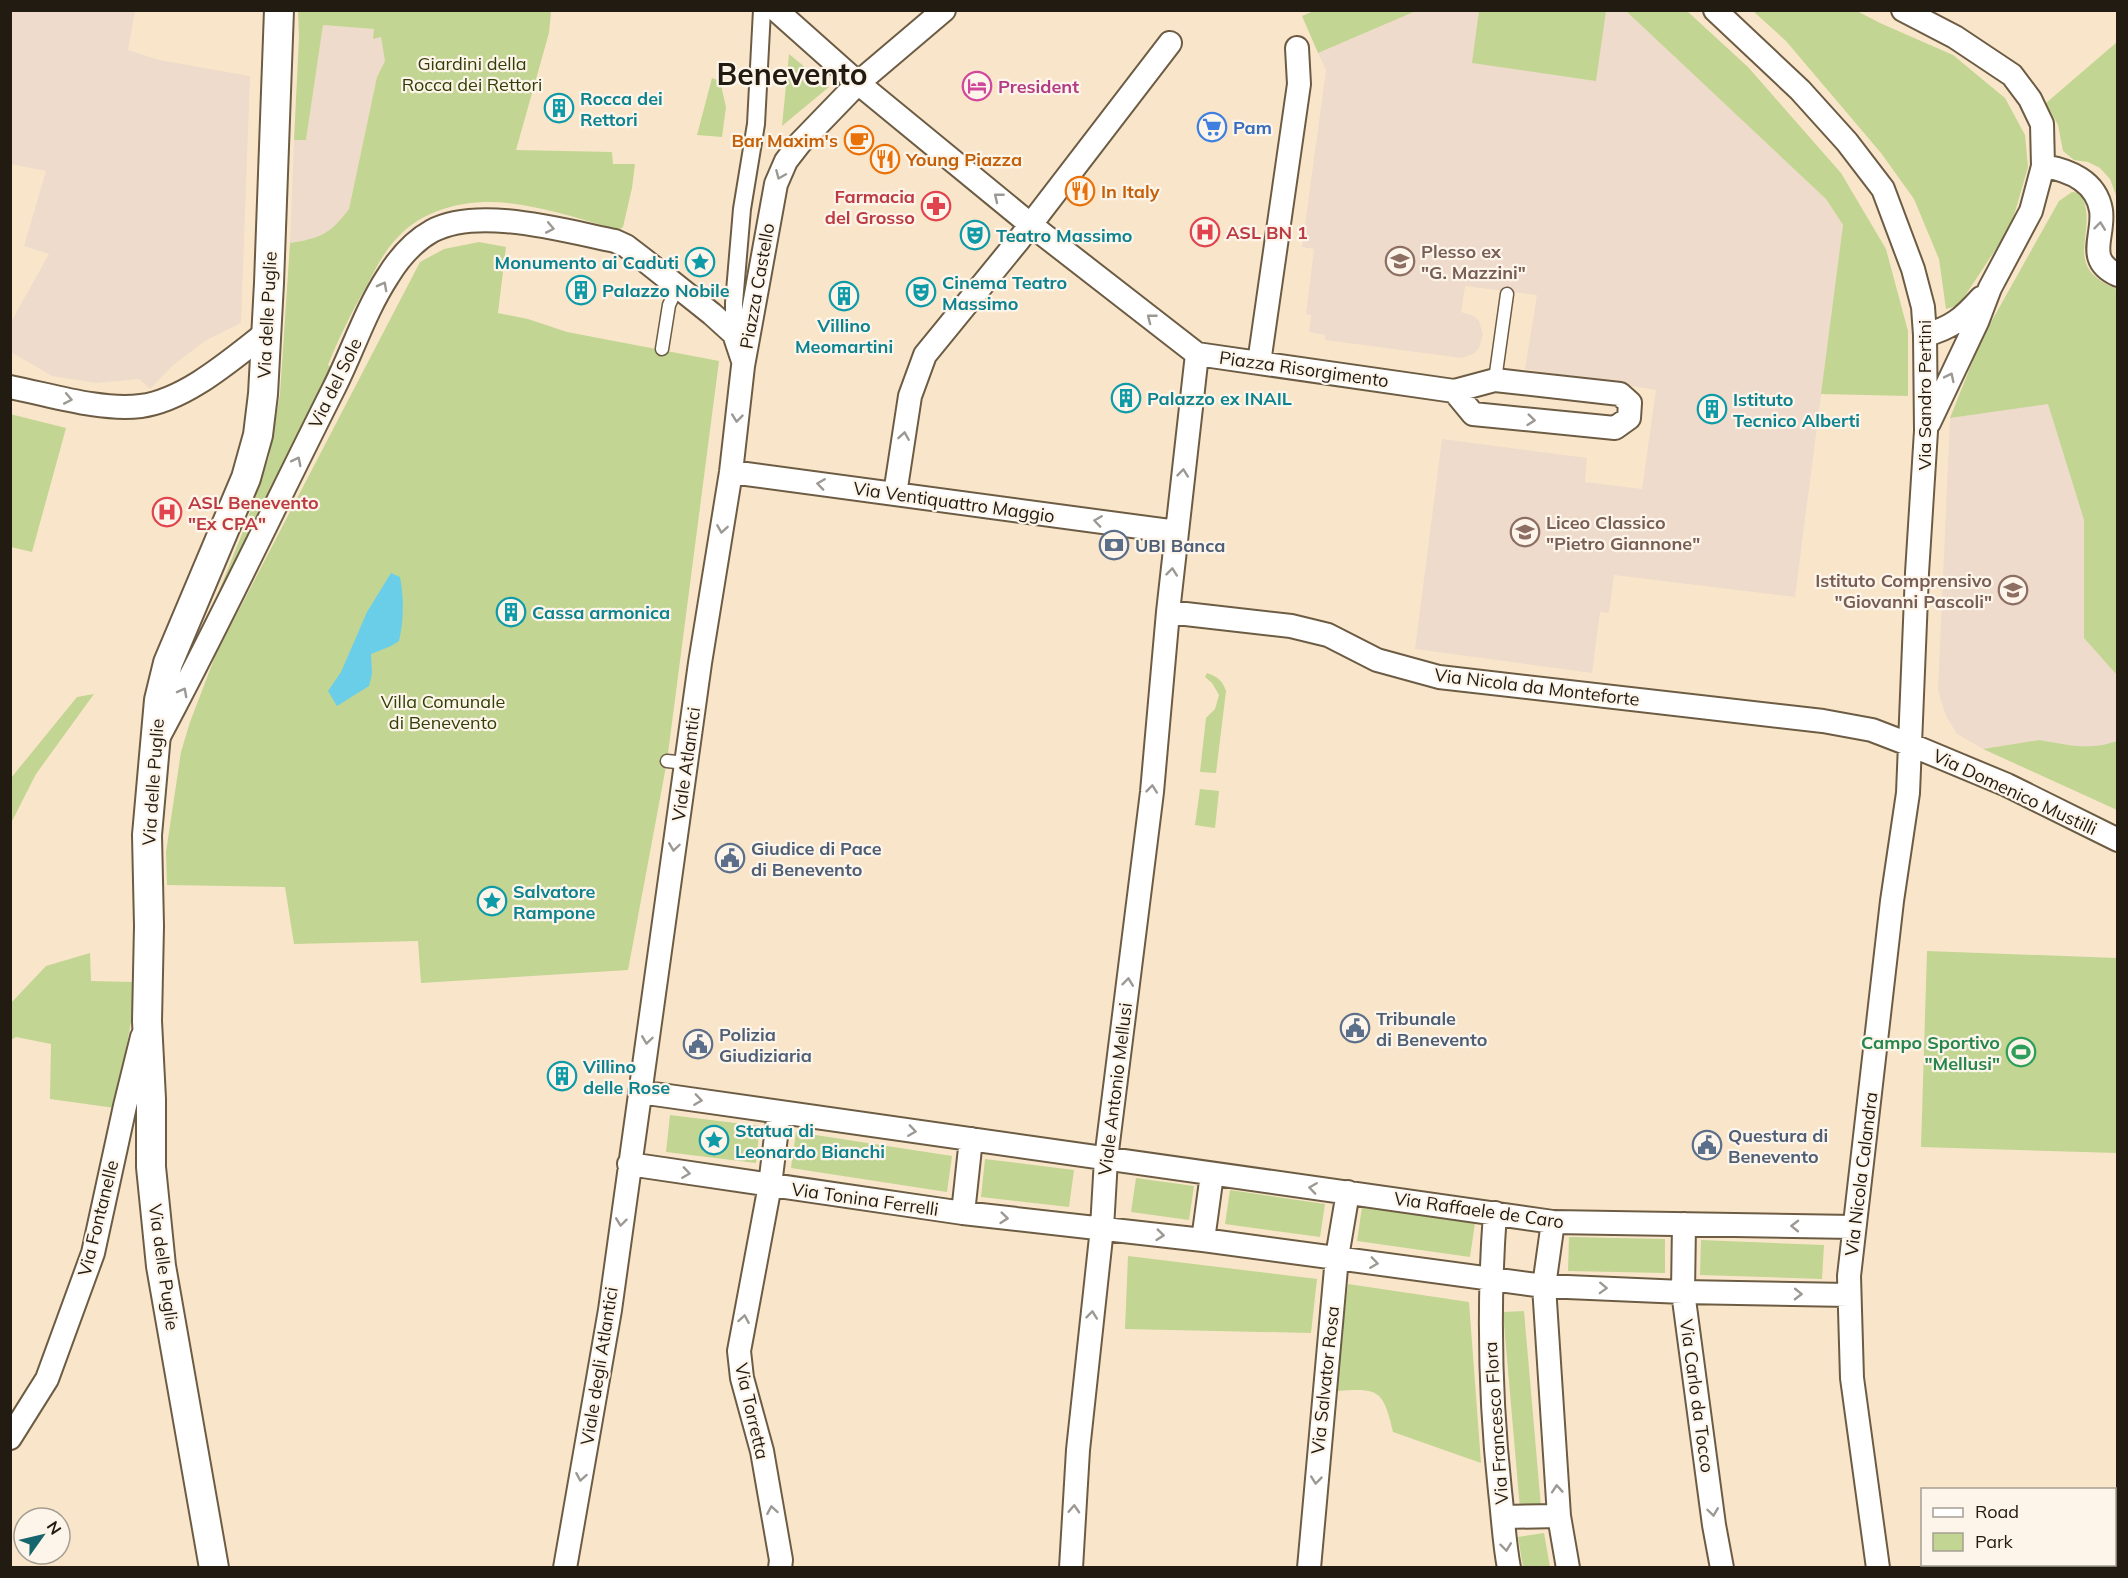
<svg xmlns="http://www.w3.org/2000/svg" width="2128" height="1578" font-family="Mulish,sans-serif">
<rect width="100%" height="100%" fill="#f9e6ca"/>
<path fill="#eedbcb" d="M11,10L135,11L128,50L159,60L250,76L241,323L205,341L172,366L150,389L139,379L97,383L52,376L11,352V322L49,254L24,246L46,171L11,164Z
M1416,11H1626L1826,199L1843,225L1795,597L1614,575L1609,613L1600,612L1592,673L1415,649L1442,439L1587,458L1585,482L1642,489L1656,390L1525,369L1537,295L1465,286L1461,312L1474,316L1479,321L1483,334L1479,348L1475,353L1462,358L1325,340V335L1309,332L1311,315L1306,314L1314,249L1302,247L1326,70L1318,53Z
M323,25L374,29L381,36L385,61L377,77L349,209L336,226L315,239L290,243L294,140H306Z
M2048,403L2084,520V638L2116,674L2117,680V741L2099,747H2078L2039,740L1983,749L1957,734L1946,716L1938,691L1950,418Z"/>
<path fill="#c2d593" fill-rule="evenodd" d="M531,10L551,12L549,33L516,150L612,152L613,164H635L632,188L623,227L619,230C587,221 554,210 522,205C479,197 429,204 398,237C384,251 375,270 366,287C351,313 339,338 328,365L336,371L205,625L244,529L269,457L280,394L290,243C321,238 330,234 349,209L377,77L385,61L381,37L373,39L374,29L323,25L306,140H294L299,37L298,11Z
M1316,10H1416V11L1318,53L1302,16Z
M1479,11H1606L1596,81L1472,63Z
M1626,11H1687L1748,67L1841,173L1886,249L1908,331V396L1821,394L1843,225L1826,199Z
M1753,11H1857L1880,23L1953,55L2005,98L2025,135L2028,167L2011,226L1959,305L1946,309L1939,259L1914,199L1881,153L1786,41Z
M2117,42V198L2110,179L2100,168L2088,162L2074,160L2063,151L2058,125L2046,103Z
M789,54L829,87L782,126Z
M712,78L720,81L726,107L722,137L697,135Z
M2072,192L2080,193C2102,231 2057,265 2117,289V680L2116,674L2084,638V520L2048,404L1950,418L1981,340L2059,201Z
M479,242L506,247L498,313L528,319L567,332L719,361L667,761L628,970L421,983L418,941L294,944L285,887L167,885L166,852L181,752L190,722L216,654L420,262L444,249Z
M10,414L66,428L32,552L11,547Z
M1207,673C1218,677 1222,680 1226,691L1216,773L1200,772L1206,718L1215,709L1219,695L1212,683L1205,677Z
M94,694L36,774L11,823V778L77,697Z
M2039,740C2069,745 2088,751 2117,741V810L1983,749Z
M1200,789L1219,791L1215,828L1195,825Z
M1927,951L2117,958V1153L1921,1147Z
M90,953L91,981L135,982L131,1022L115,1108L50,1099L51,1044L16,1037L11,1040V1003L46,966Z
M670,1115L760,1126L756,1163L666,1152ZM705,1128L725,1130L722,1151L703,1148Z
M796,1132L952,1156L947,1192L791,1168Z
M985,1159L1074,1170L1069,1207L981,1197Z
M1136,1178L1194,1186L1189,1220L1131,1212Z
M1230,1190L1325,1204L1320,1237L1225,1224Z
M1362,1207L1475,1223L1470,1257L1357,1241Z
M1569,1237L1665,1239V1273L1568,1271Z
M1701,1240L1824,1245L1822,1279L1700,1275Z
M1128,1256L1317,1279L1311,1333L1125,1329Z
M1348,1284L1469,1302L1481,1463L1393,1432C1383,1388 1378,1388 1335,1391Z
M1524,1311L1541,1507L1520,1509L1503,1312Z
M1544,1533L1550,1567H1523L1518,1537Z"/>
<path fill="#6bcee9" d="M391,573L400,577C404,599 404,620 399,641L391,646L371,654L372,674L369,686L337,706L328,691L341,672L367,612Z"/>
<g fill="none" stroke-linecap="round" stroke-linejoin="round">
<g stroke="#6d5c44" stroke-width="15">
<path id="service" d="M662,349L669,305L678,286
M1495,380L1507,294
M667,761L686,763"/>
</g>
<g stroke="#6d5c44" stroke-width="20">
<path id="pedestrian" d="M734,334V303L742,209L756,124L762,10"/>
</g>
<g stroke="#6d5c44" stroke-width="26">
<path id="minor" d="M776,10L858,83L1031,225L1197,354L1454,391L1495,380L1620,394L1630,403L1629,418L1615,428L1473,414L1454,391
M1715,10L1800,90L1847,142L1883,189L1913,269L1923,307L1925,335L1926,431L1917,573L1908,793L1892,901L1849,1276L1852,1378L1878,1568
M1903,10L1955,37L2012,75L2030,99L2042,124L2043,166L2031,211L1990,288L1977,322L1929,423
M2043,166C2069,170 2096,181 2101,210C2105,236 2084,260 2118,275
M1925,335C1952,328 1963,318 1981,298
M1259,363L1299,84L1297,48
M10,387C51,395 100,411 141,406C186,400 232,359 267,332
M731,472L1177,532
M895,494L910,396L925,355L1018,241L1170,43
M1168,612L1291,626L1328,635L1377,660L1439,677L1823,721L1872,730L1911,745L2007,785L2118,840
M157,740C219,625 274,507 333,390C352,353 365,311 388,276C399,258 414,241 432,231C479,206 565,231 615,241L626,246L643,259L712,314L734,334L743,361
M640,1092L1553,1222L1854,1227
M779,1112L770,1185L739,1351L742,1378L762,1451L781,1560L780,1568
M629,1164L963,1213L1203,1240L1544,1286L1683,1292L1849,1295
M963,1213L971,1139
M1495,1213C1488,1306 1490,1398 1500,1491C1503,1516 1504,1542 1509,1568
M1553,1222L1544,1286L1559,1516L1568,1568
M1684,1224L1683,1292L1714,1525L1722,1568
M1203,1240L1212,1174
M10,1438L47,1379L93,1253L125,1106L142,1037
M1503,1517L1559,1516
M565,1568L610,1310L700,663L731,472L743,366L776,184L786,161L800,143L858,83L944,10
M1071,1568L1078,1450L1102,1228L1106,1159L1152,792L1168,612L1197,354
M1309,1568L1337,1257L1348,1192"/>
</g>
<g stroke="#6d5c44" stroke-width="32">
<path id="tertiary" d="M214,1568L161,1266L151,1167V1099L147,1021L149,926L147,835L159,700L168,663L246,478L258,435L263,394L269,283L279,10"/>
</g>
<use href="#service" stroke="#fff" stroke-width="12"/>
<use href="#pedestrian" stroke="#fff" stroke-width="16"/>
<use href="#minor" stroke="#fff" stroke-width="22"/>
<use href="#tertiary" stroke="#fff" stroke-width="28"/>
</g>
<defs><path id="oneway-chevron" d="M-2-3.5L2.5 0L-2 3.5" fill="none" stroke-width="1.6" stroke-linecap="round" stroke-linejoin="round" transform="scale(1.5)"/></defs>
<g stroke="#9c9894">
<use href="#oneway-chevron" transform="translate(780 175) rotate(113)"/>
<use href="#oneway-chevron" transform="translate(998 197) rotate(-141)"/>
<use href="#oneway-chevron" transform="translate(2100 226) rotate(-83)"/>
<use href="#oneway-chevron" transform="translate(550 228) rotate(11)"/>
<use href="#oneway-chevron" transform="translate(383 286) rotate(-62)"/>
<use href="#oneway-chevron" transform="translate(1151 318) rotate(-142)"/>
<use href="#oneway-chevron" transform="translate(1950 377) rotate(-64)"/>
<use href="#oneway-chevron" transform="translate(68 399) rotate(11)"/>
<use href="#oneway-chevron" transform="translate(737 418) rotate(96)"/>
<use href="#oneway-chevron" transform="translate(1531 420) rotate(6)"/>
<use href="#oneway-chevron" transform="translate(904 436) rotate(-81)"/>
<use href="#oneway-chevron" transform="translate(297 461) rotate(-63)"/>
<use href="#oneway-chevron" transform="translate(1183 473) rotate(-84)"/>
<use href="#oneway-chevron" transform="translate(821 484) rotate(-172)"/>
<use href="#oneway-chevron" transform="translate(1098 521) rotate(-172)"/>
<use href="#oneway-chevron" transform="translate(722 529) rotate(99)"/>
<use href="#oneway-chevron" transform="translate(1172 572) rotate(-84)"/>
<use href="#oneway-chevron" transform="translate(183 692) rotate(-62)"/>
<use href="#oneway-chevron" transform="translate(1152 789) rotate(-84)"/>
<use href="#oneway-chevron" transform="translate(674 847) rotate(98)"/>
<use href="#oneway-chevron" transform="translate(1128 982) rotate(-83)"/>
<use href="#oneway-chevron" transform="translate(647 1040) rotate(98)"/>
<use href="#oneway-chevron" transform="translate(698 1100) rotate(8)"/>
<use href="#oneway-chevron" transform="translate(912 1131) rotate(8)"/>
<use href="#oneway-chevron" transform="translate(686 1173) rotate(8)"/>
<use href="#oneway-chevron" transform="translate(1313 1188) rotate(-172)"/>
<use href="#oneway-chevron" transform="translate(1004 1218) rotate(6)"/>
<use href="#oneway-chevron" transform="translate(621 1222) rotate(97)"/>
<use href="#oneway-chevron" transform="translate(1795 1226) rotate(-179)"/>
<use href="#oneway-chevron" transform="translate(1160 1235) rotate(6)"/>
<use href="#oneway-chevron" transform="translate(1374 1263) rotate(8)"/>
<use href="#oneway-chevron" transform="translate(1603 1288) rotate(2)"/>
<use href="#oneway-chevron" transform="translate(1798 1294) rotate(1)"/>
<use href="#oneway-chevron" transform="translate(1092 1315) rotate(-84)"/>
<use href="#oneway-chevron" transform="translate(744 1319) rotate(-80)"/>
<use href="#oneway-chevron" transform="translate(581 1477) rotate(100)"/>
<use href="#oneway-chevron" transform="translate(1316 1480) rotate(96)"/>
<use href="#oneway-chevron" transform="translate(1557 1489) rotate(-94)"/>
<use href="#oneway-chevron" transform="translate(1074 1509) rotate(-87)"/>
<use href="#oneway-chevron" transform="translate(772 1510) rotate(-100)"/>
<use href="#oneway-chevron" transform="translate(1713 1512) rotate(82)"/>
<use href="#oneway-chevron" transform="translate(1506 1547) rotate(83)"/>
</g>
<defs>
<g id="hotel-ring" transform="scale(1.5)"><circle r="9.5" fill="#fdf5ea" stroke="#d1479c" stroke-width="1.5"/><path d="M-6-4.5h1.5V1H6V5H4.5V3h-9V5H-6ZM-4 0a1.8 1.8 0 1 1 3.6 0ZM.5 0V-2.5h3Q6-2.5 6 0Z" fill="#d1479c"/></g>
<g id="building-ring" transform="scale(1.5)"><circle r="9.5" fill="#fdf5ea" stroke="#0f9aa8" stroke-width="1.5"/><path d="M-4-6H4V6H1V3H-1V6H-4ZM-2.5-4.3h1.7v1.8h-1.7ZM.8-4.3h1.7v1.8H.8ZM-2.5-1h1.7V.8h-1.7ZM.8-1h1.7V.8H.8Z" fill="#0f9aa8"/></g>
<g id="supermarket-ring" transform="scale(1.5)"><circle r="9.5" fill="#fdf5ea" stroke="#3f7fe0" stroke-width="1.5"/><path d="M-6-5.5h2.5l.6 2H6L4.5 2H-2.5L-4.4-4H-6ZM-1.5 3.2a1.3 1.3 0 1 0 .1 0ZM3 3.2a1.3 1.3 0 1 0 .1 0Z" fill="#3f7fe0"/></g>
<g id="cafe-ring" transform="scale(1.5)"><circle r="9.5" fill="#fdf5ea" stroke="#e8710a" stroke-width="1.5"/><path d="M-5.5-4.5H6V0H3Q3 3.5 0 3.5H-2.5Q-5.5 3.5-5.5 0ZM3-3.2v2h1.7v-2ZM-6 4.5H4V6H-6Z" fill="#e8710a"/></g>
<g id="restaurant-ring" transform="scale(1.5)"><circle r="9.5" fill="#fdf5ea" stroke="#e8710a" stroke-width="1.5"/><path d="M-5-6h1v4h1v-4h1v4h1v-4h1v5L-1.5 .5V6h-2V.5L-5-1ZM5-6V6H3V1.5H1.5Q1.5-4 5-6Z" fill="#e8710a"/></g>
<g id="pharmacy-ring" transform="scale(1.5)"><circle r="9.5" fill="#fdf5ea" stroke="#e0444e" stroke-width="1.5"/><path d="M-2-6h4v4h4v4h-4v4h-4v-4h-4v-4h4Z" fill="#e0444e"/></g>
<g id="hospital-ring" transform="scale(1.5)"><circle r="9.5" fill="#fdf5ea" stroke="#e0444e" stroke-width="1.5"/><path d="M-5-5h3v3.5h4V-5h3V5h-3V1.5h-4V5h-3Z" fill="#e0444e"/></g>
<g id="theatre-ring" transform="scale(1.5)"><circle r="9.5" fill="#fdf5ea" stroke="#0f9aa8" stroke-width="1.5"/><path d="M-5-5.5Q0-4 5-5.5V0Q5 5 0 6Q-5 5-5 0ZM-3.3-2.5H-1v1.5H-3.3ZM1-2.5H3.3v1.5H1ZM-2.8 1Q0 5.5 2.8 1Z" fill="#0f9aa8"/></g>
<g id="school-ring" transform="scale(1.5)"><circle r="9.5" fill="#fdf5ea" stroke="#8d6e63" stroke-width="1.5"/><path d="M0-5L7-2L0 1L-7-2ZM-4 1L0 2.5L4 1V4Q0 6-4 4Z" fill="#8d6e63"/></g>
<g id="sight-ring" transform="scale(1.5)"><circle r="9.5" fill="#fdf5ea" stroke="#0f9aa8" stroke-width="1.5"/><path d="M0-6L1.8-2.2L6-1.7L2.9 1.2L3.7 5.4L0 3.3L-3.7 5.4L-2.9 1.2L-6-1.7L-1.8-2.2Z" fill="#0f9aa8"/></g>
<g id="bank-ring" transform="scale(1.5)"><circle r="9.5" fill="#fdf5ea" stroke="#5c6f8a" stroke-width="1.5"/><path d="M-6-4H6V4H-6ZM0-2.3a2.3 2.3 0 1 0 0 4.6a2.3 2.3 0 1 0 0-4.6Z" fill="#5c6f8a"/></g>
<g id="civic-ring" transform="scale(1.5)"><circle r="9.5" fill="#fdf5ea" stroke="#5c6f8a" stroke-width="1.5"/><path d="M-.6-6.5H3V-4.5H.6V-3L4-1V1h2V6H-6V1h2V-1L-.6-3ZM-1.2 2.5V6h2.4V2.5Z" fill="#5c6f8a"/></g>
<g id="stadium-ring" transform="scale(1.5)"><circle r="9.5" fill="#fdf5ea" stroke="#2e9e5b" stroke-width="1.5"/><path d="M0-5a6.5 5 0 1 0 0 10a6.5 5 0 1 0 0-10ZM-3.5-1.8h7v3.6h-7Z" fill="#2e9e5b"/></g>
</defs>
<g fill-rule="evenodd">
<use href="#hotel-ring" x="977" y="86"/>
<use href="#building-ring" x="559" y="108"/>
<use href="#supermarket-ring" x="1212" y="127"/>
<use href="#cafe-ring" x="859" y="140"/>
<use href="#restaurant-ring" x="885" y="159"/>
<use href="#restaurant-ring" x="1080" y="191"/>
<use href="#pharmacy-ring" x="936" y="206"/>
<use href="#hospital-ring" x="1205" y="232"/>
<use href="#theatre-ring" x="975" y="235"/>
<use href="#school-ring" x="1400" y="261"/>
<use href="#sight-ring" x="700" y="262"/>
<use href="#building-ring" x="581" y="290"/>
<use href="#theatre-ring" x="921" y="292"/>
<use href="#building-ring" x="844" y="296"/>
<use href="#building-ring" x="1126" y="398"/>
<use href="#building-ring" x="1712" y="409"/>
<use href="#hospital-ring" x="167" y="512"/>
<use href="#school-ring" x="1525" y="532"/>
<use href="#bank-ring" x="1114" y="545"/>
<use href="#school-ring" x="2013" y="590"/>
<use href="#building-ring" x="511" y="612"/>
<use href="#civic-ring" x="730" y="858"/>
<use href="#sight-ring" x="492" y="901"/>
<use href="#civic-ring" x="1355" y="1028"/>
<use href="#civic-ring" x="698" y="1044"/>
<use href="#stadium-ring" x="2021" y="1052"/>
<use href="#building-ring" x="562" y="1076"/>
<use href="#sight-ring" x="714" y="1140"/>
<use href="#civic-ring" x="1707" y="1145"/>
</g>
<g text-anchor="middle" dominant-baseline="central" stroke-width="4.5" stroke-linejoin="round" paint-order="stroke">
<g font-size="18" fill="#323e05" stroke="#fdf5ea">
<text x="472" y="63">Giardini della<tspan x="472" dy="21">Rocca dei Rettori</tspan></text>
<text x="443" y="701">Villa Comunale<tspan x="443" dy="21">di Benevento</tspan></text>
</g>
<g font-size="18" font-weight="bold" fill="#b23c85" stroke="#fdf5ea" text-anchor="start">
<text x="998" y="86">President</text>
</g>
<g font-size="18" font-weight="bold" fill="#0d838f" stroke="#fdf5ea" text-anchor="start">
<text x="580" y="98">Rocca dei<tspan x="580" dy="21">Rettori</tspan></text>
<text x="996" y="235">Teatro Massimo</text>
<text x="679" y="262" text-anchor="end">Monumento ai Caduti</text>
<text x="942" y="282">Cinema Teatro<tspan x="942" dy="21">Massimo</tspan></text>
<text x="602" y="290">Palazzo Nobile</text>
<text x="844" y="325" text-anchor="middle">Villino<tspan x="844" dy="21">Meomartini</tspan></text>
<text x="1147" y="398">Palazzo ex INAIL</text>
<text x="1733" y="399">Istituto<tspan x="1733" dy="21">Tecnico Alberti</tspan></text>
<text x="532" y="612">Cassa armonica</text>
<text x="513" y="891">Salvatore<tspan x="513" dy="21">Rampone</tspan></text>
<text x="583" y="1066">Villino<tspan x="583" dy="21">delle Rose</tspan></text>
<text x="735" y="1130">Statua di<tspan x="735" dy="21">Leonardo Bianchi</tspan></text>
</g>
<g font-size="18" font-weight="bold" fill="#366cbe" stroke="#fdf5ea" text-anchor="start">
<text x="1233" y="127">Pam</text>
</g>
<g font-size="18" font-weight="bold" fill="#c56008" stroke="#fdf5ea" text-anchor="start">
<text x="838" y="140" text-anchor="end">Bar Maxim's</text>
<text x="906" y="159">Young Piazza</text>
<text x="1101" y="191">In Italy</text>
</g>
<g font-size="18" font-weight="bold" fill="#be3a42" stroke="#fdf5ea" text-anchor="start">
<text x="915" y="196" text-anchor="end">Farmacia<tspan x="915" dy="21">del Grosso</tspan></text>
<text x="1226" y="232">ASL BN 1</text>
<text x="188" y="502">ASL Benevento<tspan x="188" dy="21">"Ex CPA"</tspan></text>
</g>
<g font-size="18" font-weight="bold" fill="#785e54" stroke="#fdf5ea" text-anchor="start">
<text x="1421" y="251">Plesso ex<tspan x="1421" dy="21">"G. Mazzini"</tspan></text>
<text x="1546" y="522">Liceo Classico<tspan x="1546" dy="21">"Pietro Giannone"</tspan></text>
<text x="1992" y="580" text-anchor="end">Istituto Comprensivo<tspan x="1992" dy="21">"Giovanni Pascoli"</tspan></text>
</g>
<g font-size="18" fill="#221b11" stroke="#fdf5ea">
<text transform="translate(757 286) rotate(-80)">Piazza Castello</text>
<text transform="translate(267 315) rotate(-87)">Via delle Puglie</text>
<text transform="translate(1304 369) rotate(8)">Piazza Risorgimento</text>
<text transform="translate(335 383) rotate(-64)">Via del Sole</text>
<text transform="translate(1924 395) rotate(-90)">Via Sandro Pertini</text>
<text transform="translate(954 502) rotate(8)">Via Ventiquattro Maggio</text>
<text transform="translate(1537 687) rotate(7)">Via Nicola da Monteforte</text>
<text transform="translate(686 764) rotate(-82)">Viale Atlantici</text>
<text transform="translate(153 782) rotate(-86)">Via delle Puglie</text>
<text transform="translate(2015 792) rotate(25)">Via Domenico Mustilli</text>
<text transform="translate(1115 1089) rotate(-83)">Viale Antonio Mellusi</text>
<text transform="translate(1861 1174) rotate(-83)">Via Nicola Calandra</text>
<text transform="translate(865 1199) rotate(8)">Via Tonina Ferrelli</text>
<text transform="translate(1479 1210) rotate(8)">Via Raffaele de Caro</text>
<text transform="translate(98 1218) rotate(-76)">Via Fontanelle</text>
<text transform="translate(164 1267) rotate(82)">Via delle Puglie</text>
<text transform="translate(599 1366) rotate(-81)">Viale degli Atlantici</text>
<text transform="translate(1325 1380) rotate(-84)">Via Salvator Rosa</text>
<text transform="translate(1697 1396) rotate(82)">Via Carlo da Tocco</text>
<text transform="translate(752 1411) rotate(77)">Via Torretta</text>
<text transform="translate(1496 1423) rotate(-94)">Via Francesco Flora</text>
</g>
<g font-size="18" font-weight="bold" fill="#4e5e75" stroke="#fdf5ea" text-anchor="start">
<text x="1135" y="545">UBI Banca</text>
<text x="751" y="848">Giudice di Pace<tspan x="751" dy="21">di Benevento</tspan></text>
<text x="1376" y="1018">Tribunale<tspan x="1376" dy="21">di Benevento</tspan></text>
<text x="719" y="1034">Polizia<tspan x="719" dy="21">Giudiziaria</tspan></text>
<text x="1728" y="1135">Questura di<tspan x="1728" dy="21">Benevento</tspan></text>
</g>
<g font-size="18" font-weight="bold" fill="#27864d" stroke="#fdf5ea" text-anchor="end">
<text x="2000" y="1042">Campo Sportivo<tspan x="2000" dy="21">"Mellusi"</tspan></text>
</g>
<g font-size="30" font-weight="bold" fill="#221b11" stroke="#fdf5ea">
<text x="792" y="74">Benevento</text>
</g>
</g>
<rect width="2128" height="1578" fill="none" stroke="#221b11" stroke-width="24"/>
<rect x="1921" y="1488" width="195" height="78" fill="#fdf5ea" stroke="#a59e93" stroke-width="1.5"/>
<rect x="1933" y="1508" width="30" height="9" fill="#ffffff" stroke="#a59e93" stroke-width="1.5"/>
<text x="1975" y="1518" font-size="18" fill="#221b11">Road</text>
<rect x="1933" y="1533" width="30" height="18" fill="#c2d593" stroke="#a59e93" stroke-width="1.5"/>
<text x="1975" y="1548" font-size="18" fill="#221b11">Park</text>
<g transform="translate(42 1536) rotate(56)"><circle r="28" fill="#fdf5ea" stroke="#a59e93" stroke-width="1.5"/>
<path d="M0-4.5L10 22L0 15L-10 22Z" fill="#18666d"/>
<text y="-9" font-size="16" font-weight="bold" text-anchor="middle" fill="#221b11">N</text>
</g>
</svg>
